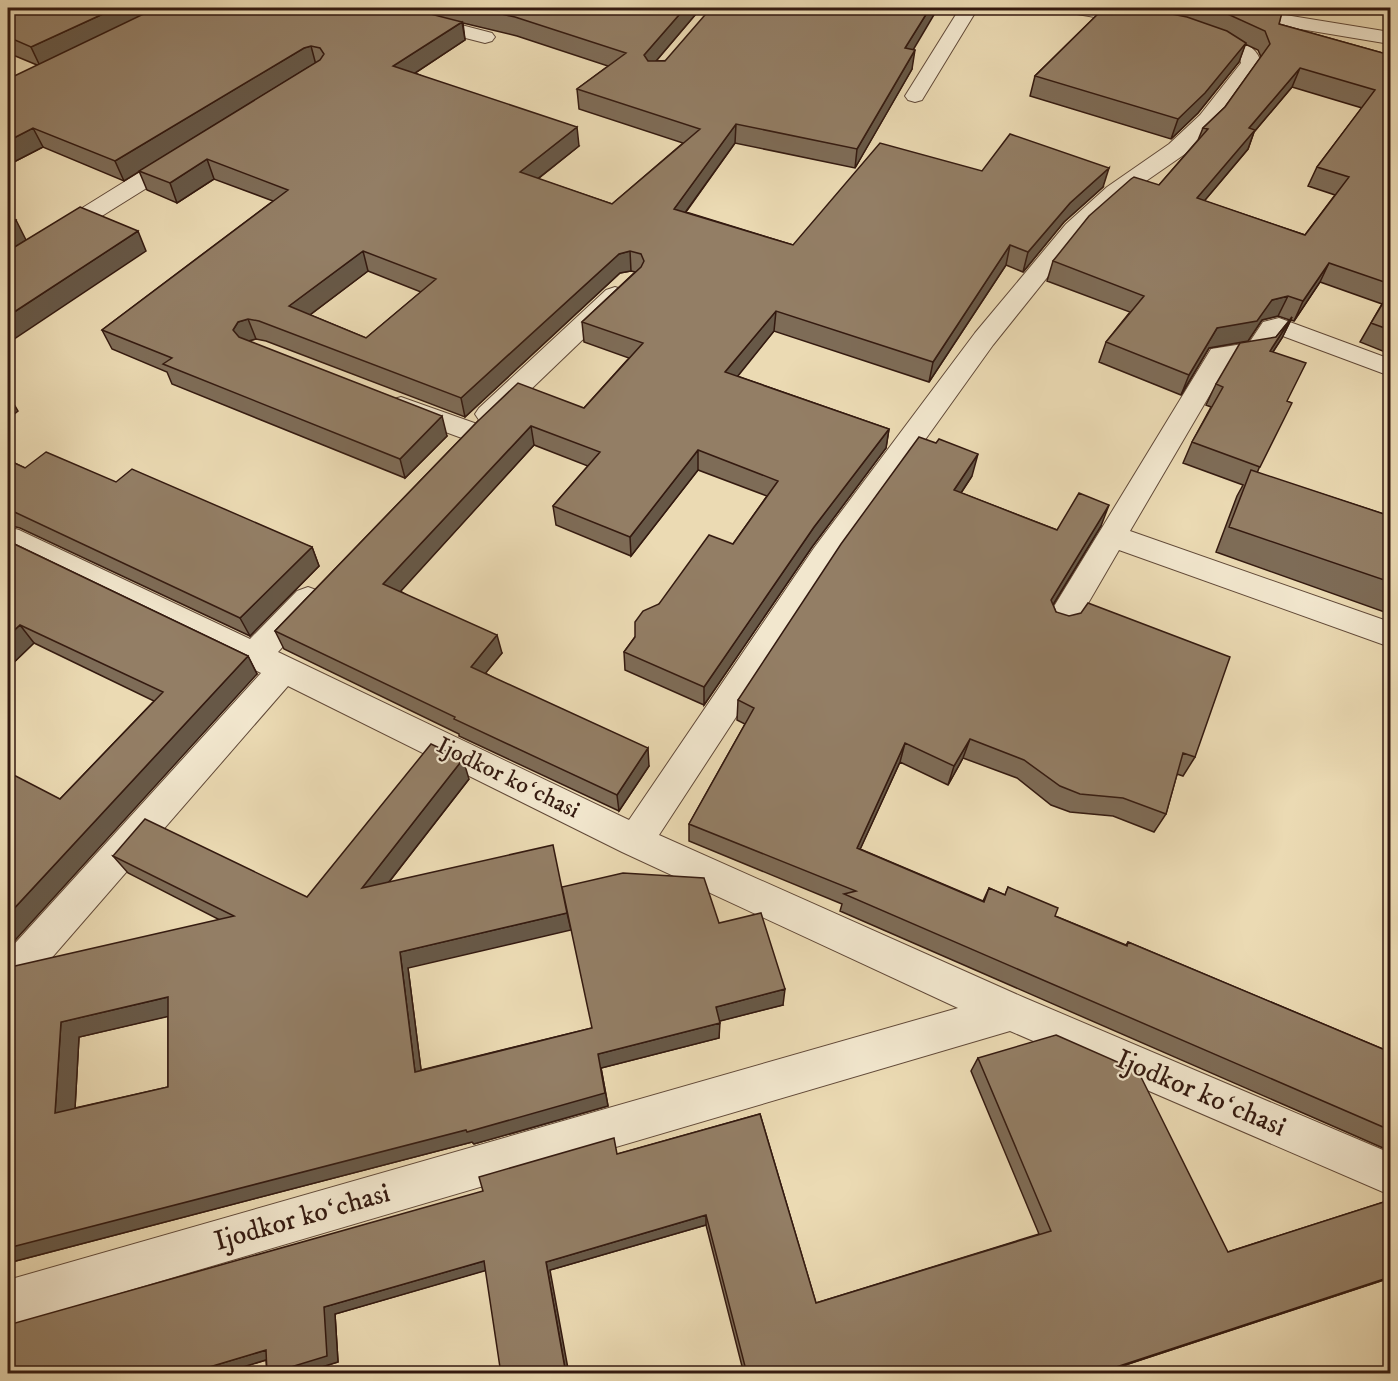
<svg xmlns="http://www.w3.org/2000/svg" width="1398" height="1381" font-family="'IM FELL DW Pica',serif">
<rect width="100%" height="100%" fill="#ebdab3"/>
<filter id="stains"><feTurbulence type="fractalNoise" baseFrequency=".00333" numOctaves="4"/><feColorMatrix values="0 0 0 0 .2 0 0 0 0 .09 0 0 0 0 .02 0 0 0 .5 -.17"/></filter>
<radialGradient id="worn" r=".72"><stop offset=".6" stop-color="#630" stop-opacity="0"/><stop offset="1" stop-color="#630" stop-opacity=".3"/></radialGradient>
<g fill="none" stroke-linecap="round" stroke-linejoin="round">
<g stroke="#624a39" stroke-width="2">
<path id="minor" d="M404,8H425L419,14L492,33L495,37L492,41L485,43L399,21L395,15Z
M960,8H978L922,100L915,102L908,100L905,96Z
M1068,8H1108L1150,15L1153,19L1150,23L1143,25L1077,14L1070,12Z
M1202,8H1242L1390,32V44L1211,14L1204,12Z
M1202,29C1221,34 1257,40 1261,63L1216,125L1185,154L1123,197L1082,234L993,345L836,564L659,835L1025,998L1390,1153V1195L1010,1031L8,1326V1280L958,1008L622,852L288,686L22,992L8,997V951L261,673L8,551V527L19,530L250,639L297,591L308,587L319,591L324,599L319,607L278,652L629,820L814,548L975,333L1066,224L1107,187L1169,144L1200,115L1241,63L1240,59L1221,46L1195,39L1192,35L1195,31Z
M182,149L190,151L193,156L190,161L17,269L8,271V254L174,151Z
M615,287L624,290L627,295L624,300L499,420L489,423L479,420L475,414L479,408L606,290Z
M1279,318L1390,359V376L1280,335L1266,356L1229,362L1130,531L1390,622V647L1119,550L1072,631L1061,634L1050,631L1045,622L1050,613L1211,349L1249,343L1263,322Z
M401,397L480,425L484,432L480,439L470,441L391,412L387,406L391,400Z"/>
</g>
<use href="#minor" fill="#f2e7ce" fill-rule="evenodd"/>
</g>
<path fill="#7e6c57" stroke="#341a10" stroke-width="1.5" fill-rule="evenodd" d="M8,8L423,12L422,8H701L656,61L913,50L912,69L855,168L735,143L686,212L793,245L982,171L1103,187L1064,222L1023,272L1006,265L929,382L774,331L737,376L889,429L886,448L812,547L704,705L625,670L624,652L659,604L733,544L767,496L698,470L631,556L556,525L553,506L588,466L534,445L400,591L502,653L485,673L649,766L619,811L459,736V734L284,649L275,631L478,421L584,408L629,358L584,342L582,322L635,272L631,271L620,273L465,417L266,341L256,339L248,341L447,436L405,478L172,384L167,372L112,349L102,330L273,201L214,179L177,203L147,190L139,171L124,181L43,147L8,165L37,65L8,53ZM463,23L517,36L608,66L577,89L579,109L683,143L612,204L538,179L579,146L415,73L465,40ZM368,271L421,292L366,338L310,315Z
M1104,8H1282L1279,24L1390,55V354L1360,342L1382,304L1320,282L1294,321L1291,320L1282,338L1273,352L1287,401L1257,473L1390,516V614L1216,552L1237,496L1243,485L1183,463L1192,442L1211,407L1206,405L1216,384L1276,337L1290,320L1278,316L1262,320L1248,341L1209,348L1181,395L1099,362L1106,342L1130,312L1047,281L1053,261L1159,185L1198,140L1203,128L1225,107L1261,57L1258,50L1245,44L1239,62L1198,113L1171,139L1030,96L1035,76ZM1292,87L1362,108L1317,167L1308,186L1335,195L1305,235L1204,201L1248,149L1254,132Z
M1381,8H1390V10Z
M8,460L25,468L116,482L312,547L319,566L250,636L20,528L8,525Z
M972,476L961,493L1057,530L1101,526L1053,605L1056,612L1195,757L1183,776L1177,774L1166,814L1154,832L1113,816L1070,812L1051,805L1017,778L963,758L948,785L900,762L860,849L983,901L989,888L1005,895L1008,887L1055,916L1126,945L1128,942L1390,1052V1151L840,911L842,904L689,841V824L745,724L737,720L738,700Z
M8,541L248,656L257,674L60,799L154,701L34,643L8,668Z
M469,779L389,882L408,968L421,1070L592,1028L719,923L783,1005L719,1021V1038L601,1068L608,1106L474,1144L472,1142L8,1263V973L220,920L128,873L113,856L307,897ZM168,1016V1087L75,1108L79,1037Z
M978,1058L1228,1252L1390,1200V1278L1098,1374H744L706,1225L550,1270H486L335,1314L338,1362L299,1374H267L266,1360L220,1374H8L618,1154L760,1114L816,1303L1039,1234L971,1071Z"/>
<path fill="#675847" stroke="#341a10" stroke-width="1.5" d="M116,8H162L40,66L31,47Z
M685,8H701L645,74L644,55Z
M930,8H938L903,67L905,48Z
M462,22L465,40L397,85L393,66Z
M1246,43L1239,62L1198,113L1171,139L1178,119Z
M311,46L316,65L309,67L124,181L115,161L304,48Z
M915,50L912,69L855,168L857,149Z
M1300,68L1292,87L1254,132L1248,149L1190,218L1197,198L1249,128Z
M736,124L735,143L674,228V209Z
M577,127L579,146L522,191L520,172Z
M33,128L43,147L8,165V141Z
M207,159L214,179L177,203L170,183Z
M1109,168L1103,187L1064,222L1023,272L1028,252L1070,203Z
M16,220L26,240L8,252V226Z
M138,231L146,251L8,343V316Z
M1010,245L1006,265L929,382L933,362Z
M363,251L368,271L295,326L289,306Z
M630,251L631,271L620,273L465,417L461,398L619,254Z
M1329,263L1320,282L1294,321L1303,301Z
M1288,296L1278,316L1262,320L1248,341L1209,348L1181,395L1189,375L1217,328L1272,300Z
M776,311L774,331L725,392V372Z
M1292,317L1282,338L1260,371L1270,351Z
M248,319L256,339L245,342L241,350L233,330L238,322Z
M8,394L18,411L8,419Z
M442,416L447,436L405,478L400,459Z
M531,426L534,445L390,603L383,584Z
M889,429L886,448L812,547L704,705V687L814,527Z
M698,450V470L631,556L630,537Z
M978,454L972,476L949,511L954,490Z
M1109,505L1101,526L1043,621L1051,600Z
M312,547L319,566L250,636L240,618Z
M20,625L34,643L8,668V636Z
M497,635L502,653L476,685L471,667Z
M248,656L257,674L8,948V915Z
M970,739L963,758L948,785L954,766Z
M905,743L900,762L853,865L857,848Z
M648,748L649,766L619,811L617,795Z
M463,759L469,779L371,905L362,888Z
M567,913L571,930L408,968L423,1085L415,1072L400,952Z
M785,989L783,1005L716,1022V1007Z
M168,997L183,1013L79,1037L74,1126L55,1113L61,1022Z
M720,1023L719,1038L601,1068L608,1106L474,1144L472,1142L8,1263V1248L598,1054Z
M706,1215V1225L550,1270L569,1374H566L546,1262Z
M484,1261L491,1269L335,1314L338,1362L299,1374H268L324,1307Z
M1390,1277V1278L1098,1374H1095Z
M266,1350L279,1356L220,1374H186Z"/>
<path fill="#937e65" stroke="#341a10" stroke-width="1.5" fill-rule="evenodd" d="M8,8H116L31,47L8,37Z
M156,8H407L462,22L393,66L577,127L520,172L612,204L700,129L577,89L626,53L515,17L474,8H685L644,55L648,61H665L711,8H930L905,48L915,50L857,149L736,124L674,209L793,245L880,143L982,171L1010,134L1109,168L1070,203L1028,252L1010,245L933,362L776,311L725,372L889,429L814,527L704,687L624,652L635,637V622L643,611L659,604L709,535L733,544L778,481L698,450L630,537L553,506L600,452L531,426L383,584L497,635L471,667L648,748L617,795L454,719L455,717L275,631L478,421L518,383L584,408L643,343L582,322L641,267L644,261L641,254L630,251L619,254L461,398L259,321L248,319L238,322L233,330L239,337L442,416L400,459L163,364L172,358L102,330L288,190L207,159L170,183L139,171L320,60L324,54L320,48L311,46L304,48L115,161L33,128L8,141V79ZM363,251L436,279L366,338L289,306Z
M1104,8H1141L1187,17L1227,31L1246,43L1205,93L1178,119L1035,76Z
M1209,8H1275L1283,9L1279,24L1390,55V284L1329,263L1303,301L1288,296L1272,300L1257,321L1217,328L1189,375L1106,342L1144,296L1053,261L1089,216L1131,179L1134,177L1159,185L1208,129L1203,128L1225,107L1270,44L1265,31L1221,11ZM1300,68L1375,90L1317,167L1349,177L1305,235L1197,198L1255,130L1249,128Z
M80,207L138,231L8,316V251Z
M8,216L16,220L8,226Z
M1390,291V330L1371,323Z
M1292,317L1270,351L1306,363L1287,401L1292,403L1260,467L1192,442L1223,387L1216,384L1240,343L1276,337Z
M919,437L936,443L939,439L978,454L954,490L1057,530L1079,493L1109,505L1051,600L1056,612L1069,616L1081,613L1088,603L1230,657L1195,757L1183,753L1166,814L1123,798L1080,794L1060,786L1024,760L970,739L954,766L905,743L857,848L984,902L989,888L1005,895L1008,887L1058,908L1055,916L1127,946L1128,942L1390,1052V1130L844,894L856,891L689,824L754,708L738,700L841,544Z
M46,452L116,482L132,469L312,547L240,618L8,509V460L25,468Z
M1251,470L1390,516V582L1229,527Z
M8,541L248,656L8,915V772L60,799L163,692L20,625L8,636Z
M431,744L463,759L362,888L553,845L567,913L400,952L415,1072L592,1028L562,887L623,873L704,878L719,923L761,913L785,989L716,1007L720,1023L598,1054L605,1093L467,1132L466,1130L8,1248V973L15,966L234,916L113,856L145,819L307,897ZM168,997V1087L55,1113L61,1022Z
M1056,1035L1138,1071L1228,1252L1390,1200V1277L1095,1374H747L706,1215L546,1262L566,1374H501L484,1261L324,1307L327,1356L268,1374H267L266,1350L186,1374H8V1325L483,1191L479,1177L614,1138L617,1154L760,1114L816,1303L1051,1231L978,1058Z"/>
<g text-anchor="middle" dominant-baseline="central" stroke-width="4.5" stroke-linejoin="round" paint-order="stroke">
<g font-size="24" fill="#341a10" stroke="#f2e7ce">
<text transform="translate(508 778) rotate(26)">Ijodkor koʻchasi</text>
</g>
<g font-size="28" fill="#341a10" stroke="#f2e7ce">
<text transform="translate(1201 1093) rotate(23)">Ijodkor koʻchasi</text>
<text transform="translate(302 1217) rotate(-16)">Ijodkor koʻchasi</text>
</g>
</g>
<rect width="1398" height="1381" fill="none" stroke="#ebdab3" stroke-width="30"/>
<rect x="9" y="9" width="1380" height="1363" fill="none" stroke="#341a10" stroke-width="3"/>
<rect x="15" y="15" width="1368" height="1351" fill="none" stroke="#341a10" stroke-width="1.5"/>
<rect width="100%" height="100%" filter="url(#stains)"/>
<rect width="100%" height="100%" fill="url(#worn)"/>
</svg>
